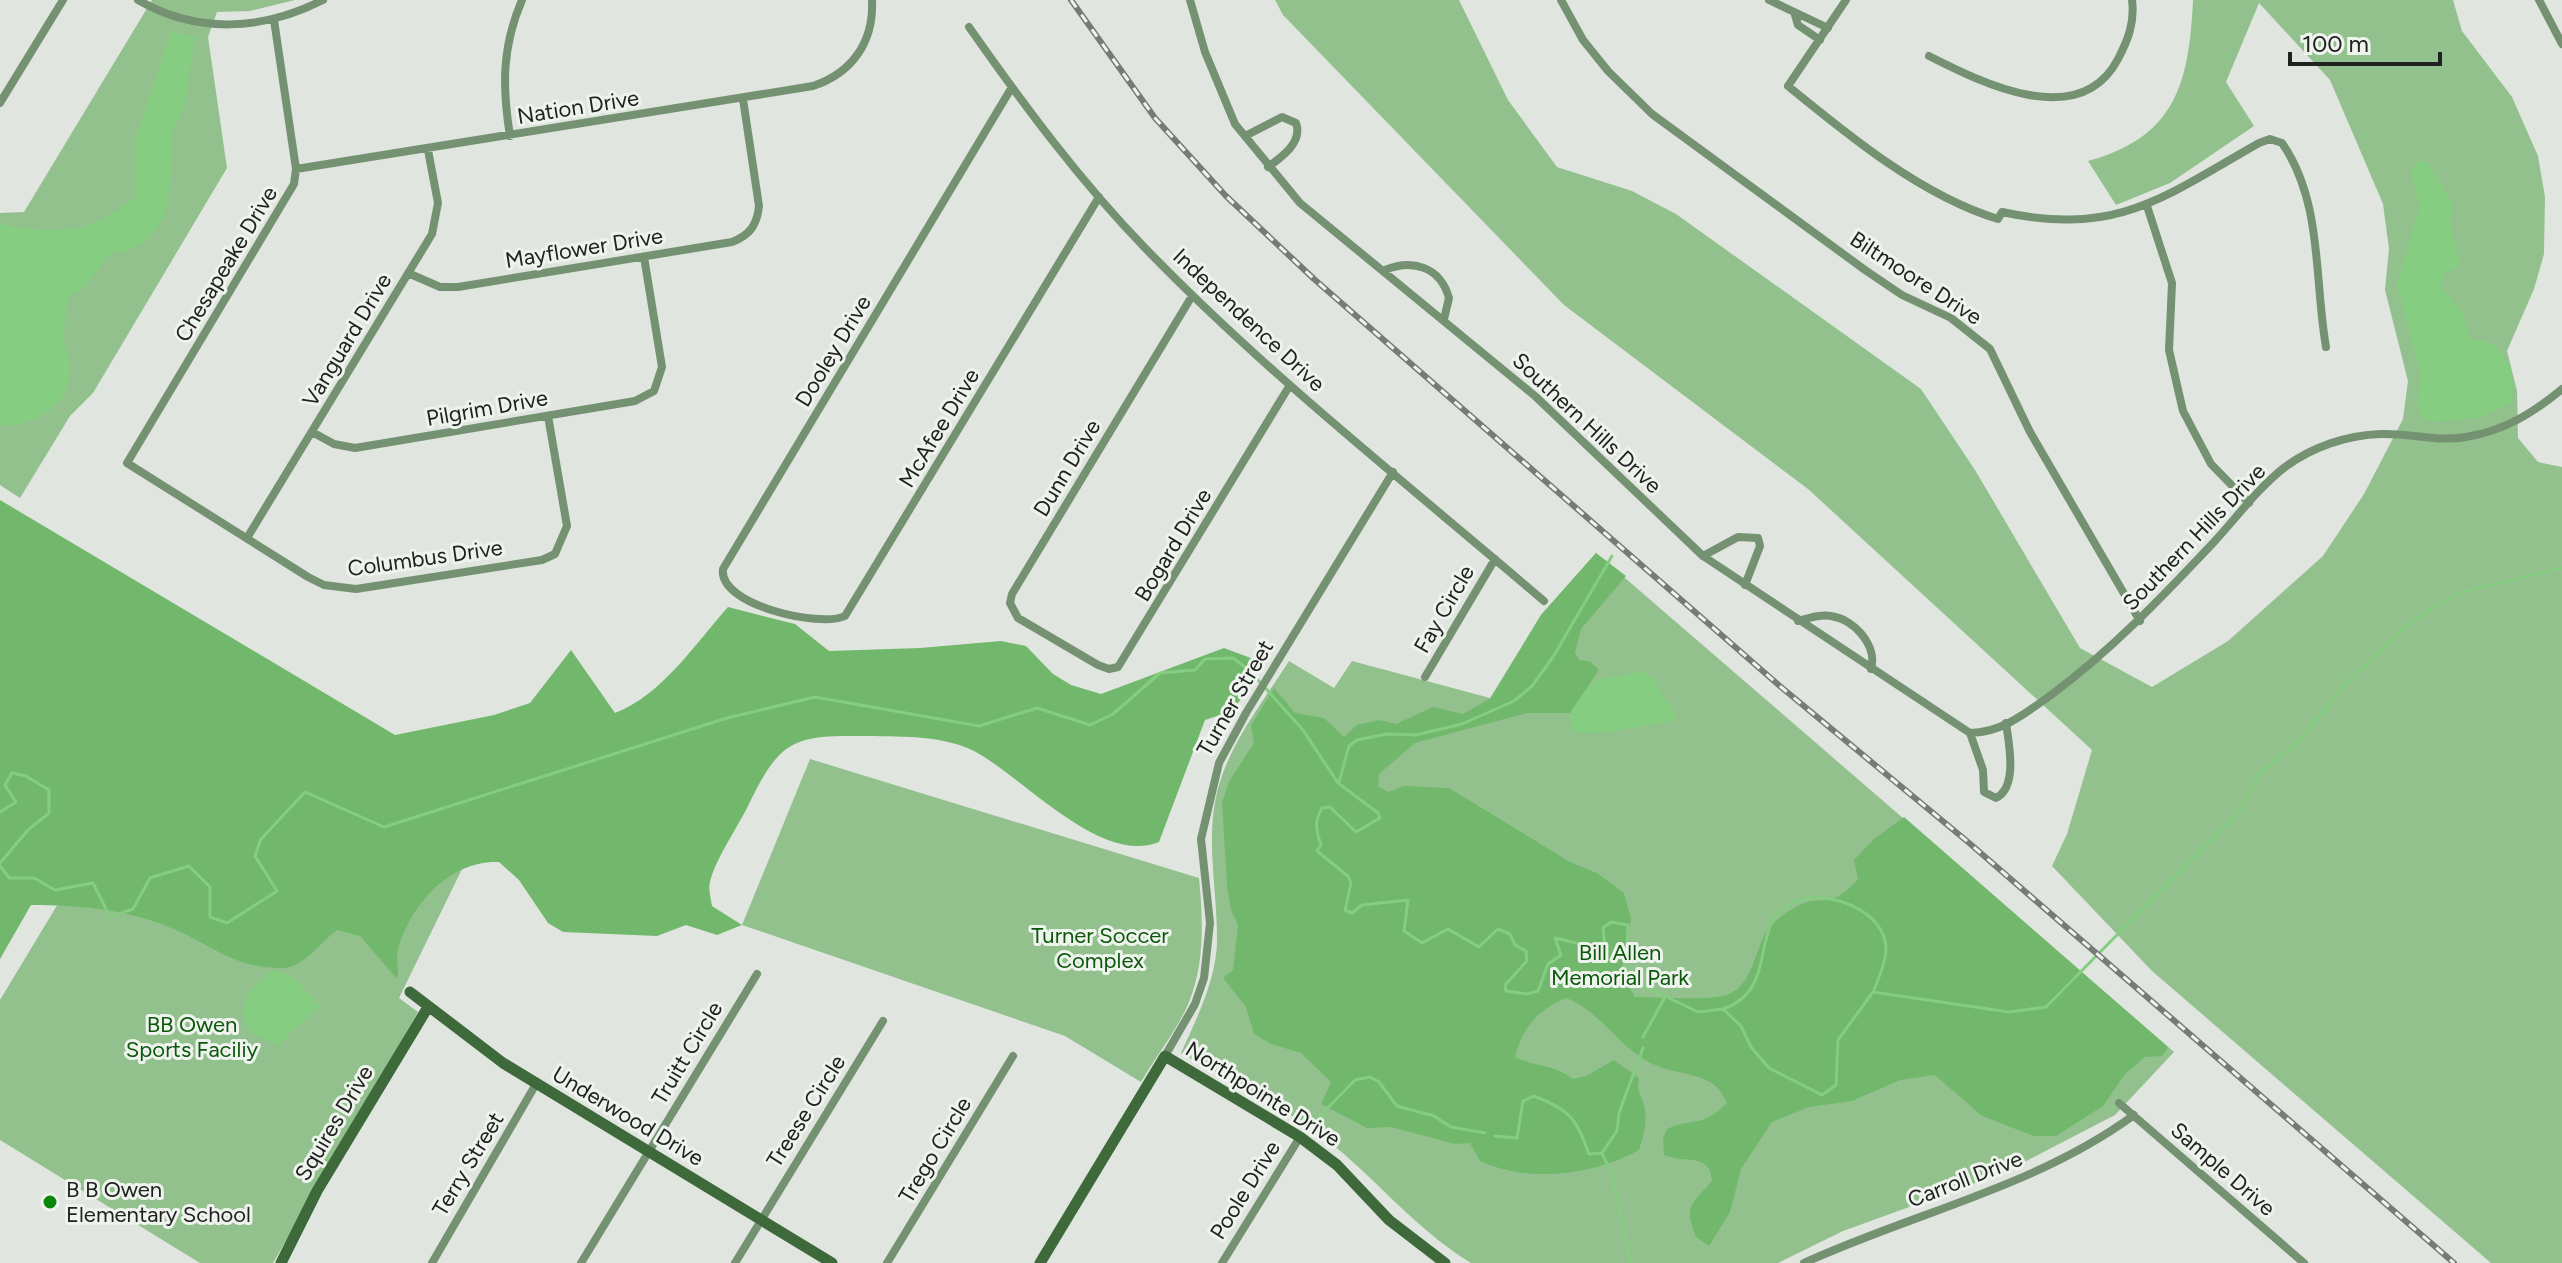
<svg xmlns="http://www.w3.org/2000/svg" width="2562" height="1263" font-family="Figtree,sans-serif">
<rect width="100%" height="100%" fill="#e1e5e0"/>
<path fill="#93c18e" d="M152,0H295L250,11L217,12L208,37L227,168L93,393L70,416L20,498L0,485V213L24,212Z
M1275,0H1459L1508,100L1557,167L1632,191L1676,214L1921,389L1975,470L2080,648L2152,687L2228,641L2323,556L2364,494L2403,419L2408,381L2385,290L2389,249L2383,204L2330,80L2259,3L2226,82L2254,126L2170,183L2116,205L2088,161C2176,137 2189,83 2193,0H2453L2462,31L2512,97L2538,156L2545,197L2544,254L2534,289L2507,351L2517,391L2518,438L2538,462L2562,467V1263H2491L2152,971L2052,866L2067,834L2092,750L1808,489L1564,305L1283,15Z
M1596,553L2174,1052L2115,1115L2003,1173L1843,1231L1778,1263H1471C1422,1233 1387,1192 1344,1154C1297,1113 1236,1085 1181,1053C1197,1018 1218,976 1217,937C1217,892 1207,846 1215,802C1224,750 1261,705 1289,661L1334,688L1352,661L1490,698L1541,615Z
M211,650L487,818L399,998L418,1012L273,1263H200L0,1140V1000Z
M810,759L1199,878C1203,918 1205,963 1189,1002C1178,1029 1156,1056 1141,1082L1065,1036L742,925Z"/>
<path fill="#71b86c" d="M0,500L395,735L494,715L530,703L571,650L615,713C662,695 695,644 728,607L795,624L829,651L920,648L1001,641L1026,646L1053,674L1071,685L1101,694L1224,648L1264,663L1233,711L1205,720L1159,842C1101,866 1022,776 974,751C940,734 897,737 860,736C791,735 779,742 748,806C737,828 715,860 710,882C708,889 711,899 712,906L742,925L717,935L686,925L657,936L563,932L548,923L519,880L499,862C450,860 411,904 398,949C395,958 400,968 397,979L360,936L337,930C322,941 303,968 283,968C233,969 210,943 169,927C125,909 78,905 31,905L0,959Z
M1596,553L1626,576L1581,629L1575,652L1579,660L1591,662L1599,670L1570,713H1527L1415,743L1379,774L1378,786L1388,792L1404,786L1449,788L1570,862L1597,873L1624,893L1631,919L1622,967L1624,979L1635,997C1662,997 1690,1000 1716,997C1751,995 1753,956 1766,932C1770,924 1785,913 1794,908C1822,891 1827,914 1858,879L1854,860L1874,839L1904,817L2168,1047L2162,1056L2145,1057L2125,1074L2103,1106L2056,1136H2034L1982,1116L1935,1075L1900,1080L1852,1101L1809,1107L1772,1122L1741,1169L1730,1212L1709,1246L1696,1237C1683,1205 1692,1204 1712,1181C1711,1152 1684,1164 1664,1155L1663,1139L1667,1129C1694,1117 1701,1129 1727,1103C1714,1070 1681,1077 1655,1065C1620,1050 1602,1012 1566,998C1539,1009 1522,1028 1515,1057C1537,1068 1551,1063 1573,1079L1586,1076L1614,1060L1639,1078C1636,1096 1643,1095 1645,1110C1647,1123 1643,1138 1639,1150C1592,1176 1529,1183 1480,1161L1470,1143L1455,1144L1391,1127L1367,1128L1321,1104L1331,1082L1301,1053L1271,1044L1254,1034L1246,1007L1223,978L1233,970L1238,925L1231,910L1227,885L1222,802L1230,780L1254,743L1251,725L1274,688L1295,713L1324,718L1344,737L1357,725L1379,720L1396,724L1433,707L1463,714L1491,698L1541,615Z"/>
<path fill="#85cd80" d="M171,32L195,37L184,108L172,133L170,186L164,218L145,242L127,251L111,253L85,286L67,299C66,312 64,325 64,338C64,348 70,358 70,369C70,407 34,426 0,426V224C57,234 89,236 135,197V140Z
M2420,161L2428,163L2453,206L2450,224L2460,265L2445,273L2440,286L2463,313L2469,339C2476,341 2484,340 2489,343C2511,354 2516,383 2511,403L2481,417L2433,422L2423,418L2417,407L2421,376L2397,284L2420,207L2411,175L2414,165Z
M1643,671L1655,679C1660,694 1670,702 1676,716L1673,721L1604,733H1576L1572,730L1570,713C1600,668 1595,683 1643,671Z
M274,970L291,975L320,1006C309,1017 284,1035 280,1047C272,1039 258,1039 251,1031C232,1008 255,981 274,970Z"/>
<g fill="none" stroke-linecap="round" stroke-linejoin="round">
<path stroke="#85cd80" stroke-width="3" d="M1339,782L1349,746L1357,740L1386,734L1416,735L1462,724L1514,701L1532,686L1553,657L1612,556
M0,812L16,802L5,785L12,773L26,776L49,790V813L28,830L0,863
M0,866L9,878H34L55,890L93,883L110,917L133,909L150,878L189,866L210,887V917L227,923L277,891L255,856L261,839L305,792L384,827L727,718L815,697L979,726L1037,708L1090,725L1113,714L1160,673L1195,670L1205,659L1233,658L1251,672L1303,730L1338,783L1378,813L1380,818L1356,832L1330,807L1322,808C1314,821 1316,831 1321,845L1317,851L1348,876L1351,883L1345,910L1352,913L1362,905L1408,900L1404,931L1422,943L1448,929L1479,947L1498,929L1510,934L1515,945L1526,951L1527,961L1505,985L1506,991L1527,994L1538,991L1548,964L1561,955L1555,938L1576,943L1596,955L1605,947L1603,928L1611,922L1628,925L1625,977L1698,1012L1723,1009L1741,1026L1751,1047L1769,1068L1822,1095L1836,1085L1838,1040L1873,992L2009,1012L2046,1007L2242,808L2259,774L2301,739L2345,684L2411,622L2458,593L2562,568
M1723,1009C1781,989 1747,924 1792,903C1824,887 1888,910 1886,951C1885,965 1878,980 1873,992
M1643,1037L1664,999
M1311,1125L1355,1080L1370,1077L1379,1082L1397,1106L1434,1116L1451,1127L1485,1133
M1495,1136L1517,1138L1523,1101L1534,1096C1570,1110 1576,1118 1589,1154L1602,1153L1617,1131L1619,1113L1643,1048
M1602,1153L1612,1175L1631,1263"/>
<path stroke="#749272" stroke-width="8" d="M138,0C197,34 262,31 323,0
M1190,0L1205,52L1235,124L1300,203L1535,396L1703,556L1970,733C2001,733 2026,713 2051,695C2112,650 2162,597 2214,542C2237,517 2258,488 2285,467C2312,447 2347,435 2381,434C2410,433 2437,442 2466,437C2504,431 2533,413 2562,389
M1561,0L1583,40L1608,71L1652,114L1865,270L1902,295L1951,318L1990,349L2030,432L2140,621
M1769,0L1828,28
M1846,0L1788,86C1849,136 1922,196 1998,219L2002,212C2117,237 2164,197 2259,143L2270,139L2282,143C2323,202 2314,279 2326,347
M2539,0L2562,44
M1795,15L1798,25L1820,40
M274,20L296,169L294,184L127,463L308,577L324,585L356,589L542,560L555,554L567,526L548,416
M969,27C1023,104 1080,181 1146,249C1269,376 1410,486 1544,601
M1929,56C1982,83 2080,132 2118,59C2128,40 2135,22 2132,0
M1012,87L723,569C718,605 820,628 845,616L1099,197
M0,103L63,0
M510,136C502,86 502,47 522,0
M1245,136L1282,117L1296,123C1303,142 1282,157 1268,167
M296,169L813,86C852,73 874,42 872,0
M2147,206L2172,283L2169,350L2183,411L2211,464L2249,503
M1385,270C1412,259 1440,266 1449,298L1444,319
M408,273L440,287H458L732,242C750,235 757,225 759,206L743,99
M1192,296L1012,594L1010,603L1018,618L1098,665L1109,669L1118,667L1290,385
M312,432L334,444L355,448L635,401L654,391L662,367L644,257
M247,538L432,234L438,203L428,150
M1703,556L1738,537L1758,538L1760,546L1745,585
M1798,621C1809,618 1821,614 1831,616C1854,619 1878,646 1871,669
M1425,677L1495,559
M1970,733L1983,770L1984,792L1996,798C2018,787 2009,744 2006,723
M1165,1056L1195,1004L1204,978L1210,923L1201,839L1219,763L1246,713L1393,472
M2119,1103L2304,1263
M432,1263L536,1084
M581,1263L757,974
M735,1263L883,1021
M887,1263L1013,1056
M1222,1263L1300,1137
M1804,1263C1913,1213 2036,1187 2134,1115"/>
<path stroke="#3e6a3b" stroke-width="11" d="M410,992L503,1063L832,1263
M281,1263L317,1191L428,1007
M1040,1263L1165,1056L1300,1137L1337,1165L1389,1220L1445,1263"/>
<g stroke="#777a77" stroke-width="6">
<path id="rail" d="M1071,0L1155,118L1226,196L1314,279L1781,687L1968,842L2454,1263"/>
</g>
<use href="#rail" stroke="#eef3ed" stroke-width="3" stroke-dasharray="9" stroke-linecap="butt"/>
</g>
<circle fill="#08870a" stroke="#eef3ed" stroke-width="3" cx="50" cy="1202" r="8"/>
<g text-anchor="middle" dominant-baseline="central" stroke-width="6" stroke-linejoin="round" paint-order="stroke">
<g font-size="22" fill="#202220" stroke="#eef3ed">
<text transform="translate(578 107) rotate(-9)">Nation Drive</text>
<text transform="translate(584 248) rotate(-9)">Mayflower Drive</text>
<text transform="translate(226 264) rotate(-59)">Chesapeake Drive</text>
<text transform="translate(1916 278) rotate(33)">Biltmoore Drive</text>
<text transform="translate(1249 320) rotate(43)">Independence Drive</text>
<text transform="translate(347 340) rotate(-59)">Vanguard Drive</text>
<text transform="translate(833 351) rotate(-59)">Dooley Drive</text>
<text transform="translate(487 408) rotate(-10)">Pilgrim Drive</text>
<text transform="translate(1587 423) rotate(43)">Southern Hills Drive</text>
<text transform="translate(939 428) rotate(-59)">McAfee Drive</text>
<text transform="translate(1067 468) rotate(-59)">Dunn Drive</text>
<text transform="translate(2194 537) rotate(-46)">Southern Hills Drive</text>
<text transform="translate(1173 545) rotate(-59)">Bogard Drive</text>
<text transform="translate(425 558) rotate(-8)">Columbus Drive</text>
<text transform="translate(1444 609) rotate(-60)">Fay Circle</text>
<text transform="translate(1235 698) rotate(-60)">Turner Street</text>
<text transform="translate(687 1053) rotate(-59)">Truitt Circle</text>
<text transform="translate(1263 1094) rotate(32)">Northpointe Drive</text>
<text transform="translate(806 1111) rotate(-58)">Treese Circle</text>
<text transform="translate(628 1116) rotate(31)">Underwood Drive</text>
<text transform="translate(334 1123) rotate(-59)">Squires Drive</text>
<text transform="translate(935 1150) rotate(-59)">Trego Circle</text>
<text transform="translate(468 1164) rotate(-59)">Terry Street</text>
<text transform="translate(2223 1169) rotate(41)">Sample Drive</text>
<text transform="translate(1965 1179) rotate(-21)">Carroll Drive</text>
<text transform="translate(1245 1190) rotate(-58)">Poole Drive</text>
</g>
<g font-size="22" fill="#0c580b" stroke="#eef3ed">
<text x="1100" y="935">Turner Soccer<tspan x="1100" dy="25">Complex</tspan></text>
<text x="1620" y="952">Bill Allen<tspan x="1620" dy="25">Memorial Park</tspan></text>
<text x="192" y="1024">BB Owen<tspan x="192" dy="25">Sports Faciliy</tspan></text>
</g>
<g font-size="22" fill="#202220" stroke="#eef3ed" text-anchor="start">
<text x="66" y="1189">B B Owen<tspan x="66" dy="25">Elementary School</tspan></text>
</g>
</g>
<path d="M2290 52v12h150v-12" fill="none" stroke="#202220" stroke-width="4"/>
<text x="2302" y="52" font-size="24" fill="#202220" stroke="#eef3ed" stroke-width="6" paint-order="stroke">100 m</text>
</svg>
